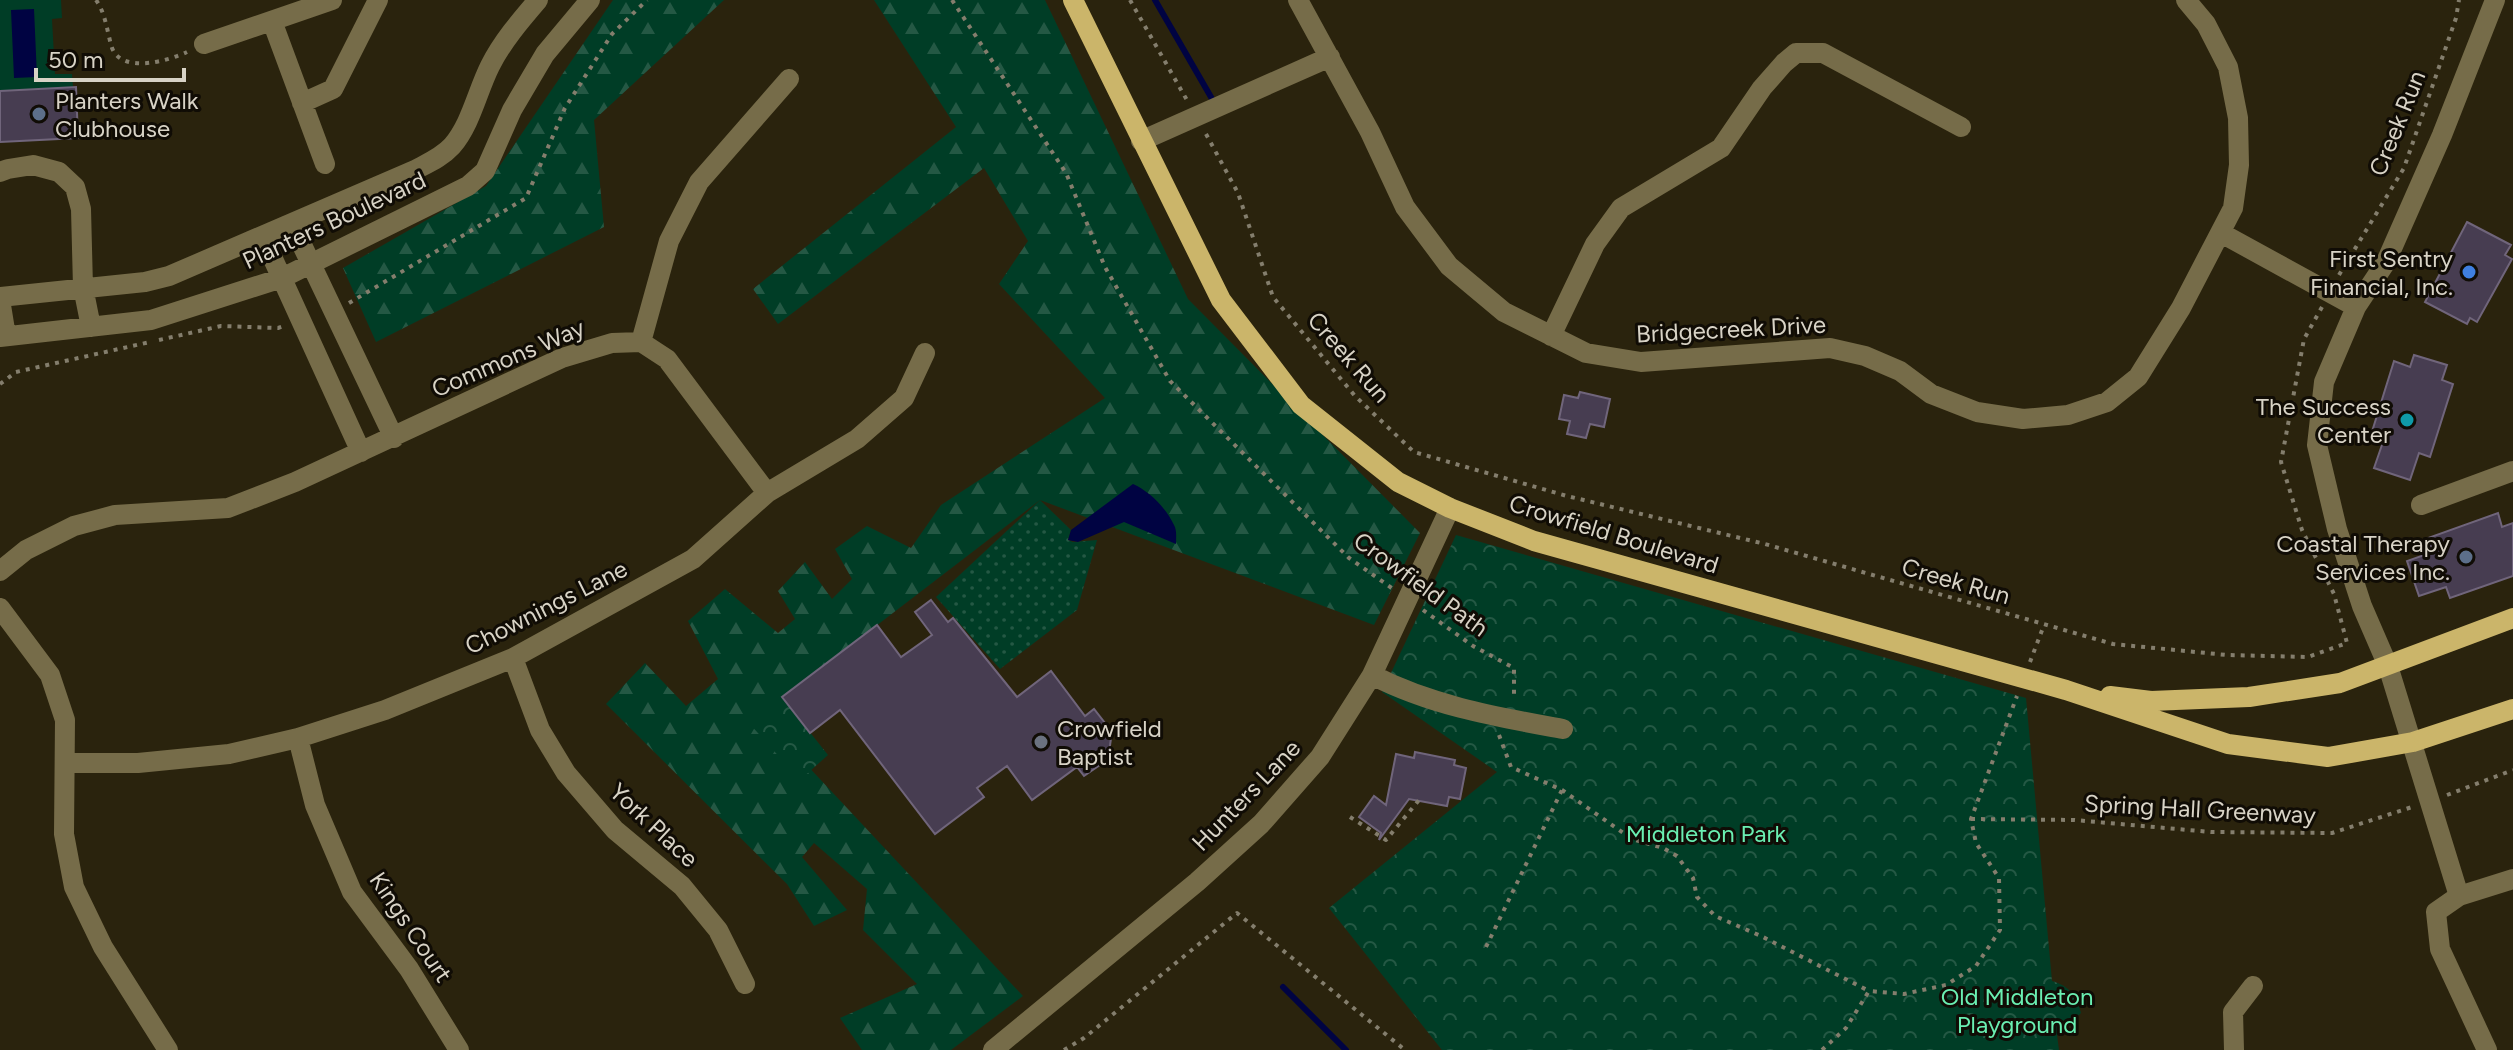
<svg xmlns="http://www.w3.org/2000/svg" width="2513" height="1050" font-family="Figtree,sans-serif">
<defs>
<pattern id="grass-dots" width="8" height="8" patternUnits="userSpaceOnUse" patternTransform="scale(2)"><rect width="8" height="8" fill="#003d26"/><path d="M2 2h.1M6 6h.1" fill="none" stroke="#245844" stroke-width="1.8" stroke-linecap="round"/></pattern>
<pattern id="forest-firs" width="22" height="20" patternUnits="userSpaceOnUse" patternTransform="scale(2)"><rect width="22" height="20" fill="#003d26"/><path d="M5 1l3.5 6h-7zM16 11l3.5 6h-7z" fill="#245844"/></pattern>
<pattern id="park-crowns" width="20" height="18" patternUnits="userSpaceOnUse" patternTransform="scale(2)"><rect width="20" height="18" fill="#003d26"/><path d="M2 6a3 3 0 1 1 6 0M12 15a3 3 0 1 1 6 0" fill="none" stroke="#245844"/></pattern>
</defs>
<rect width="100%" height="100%" fill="#2a230d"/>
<path fill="url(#grass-dots)" d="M1040,500L1071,530L1068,540L1073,542L1097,540L1077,610L1000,669L936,597Z"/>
<path fill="url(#forest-firs)" d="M613,0H724L594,120L604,227L376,342L343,268L486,186Z
M874,0H1045L1188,299L1420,533L1374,625L1040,500L760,715L1023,996L951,1050H862L840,1018L917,984L863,930L867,889L814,843L802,857L847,910L814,926L787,884L606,704L645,663L686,706L718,679L688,621L725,589L778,633L795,619L778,591L805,562L832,599L852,579L835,549L867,526L911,548L941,505L1105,398L999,284L1028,241L984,168L778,324L753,289L956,127Z"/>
<path fill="url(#park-crowns)" d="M1456,535L2026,698L2052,981C2070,986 2077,997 2081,1013L2057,1035L2059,1050H1442L1329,908L1497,772L1382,692Z
M782,697L828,755L800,780L748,722Z"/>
<path fill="#003d26" d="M0,0H61L62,18L52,19L55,74H72L73,87L0,91Z"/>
<path fill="#000342" d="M34,9L37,77L14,78L11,10Z
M1133,484C1149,491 1166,508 1174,525C1177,530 1176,538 1176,544L1124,522L1078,542L1068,540L1071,530Z"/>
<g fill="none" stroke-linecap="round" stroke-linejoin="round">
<path stroke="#000342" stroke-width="6" d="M1155,0L1215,104
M1283,987L1346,1050"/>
</g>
<path fill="#473d51" stroke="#70657b" stroke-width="2" d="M76,87L78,138L0,142V91Z
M2467,222L2511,245L2505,255L2512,259L2477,322L2470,318L2467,324L2425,302Z
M2414,355L2447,365L2442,380L2453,384L2430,457L2419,453L2410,480L2374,468L2383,442L2370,438L2394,361L2410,367Z
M1580,392L1610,399L1604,427L1590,424L1586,438L1567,434L1570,421L1559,419L1564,395L1578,398Z
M2498,513L2502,527L2513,523V576L2450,598L2446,587L2419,596L2407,561L2433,552L2428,538Z
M931,600L948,622L953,618L1017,697L1051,671L1085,716L1094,709L1112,732L1109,752L1104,751L1103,763L1084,776L1077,767L1032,800L1007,766L977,788L984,797L935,834L840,710L810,733L782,697L877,625L901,657L932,635L915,612Z
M1415,752L1455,760L1454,765L1466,768L1460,799L1449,797L1447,806L1409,799L1379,840L1381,833L1359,817L1374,796L1386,805L1396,754L1414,758Z"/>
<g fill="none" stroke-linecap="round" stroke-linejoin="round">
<path stroke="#847e6d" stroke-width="4" stroke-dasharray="4 6" stroke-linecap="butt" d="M96,0C106,14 107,32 112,48C122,74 168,61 187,52
M952,0L1066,173L1105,267L1170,381L1349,558L1393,589
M1130,0L1188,102
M1206,134L1238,193L1273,297L1355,396L1414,452L1567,496L1765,544L2113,644L2227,655L2308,657L2347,643L2334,594L2302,530L2281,462L2304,339L2322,307
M2339,275L2404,168L2456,18L2459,0
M349,303L526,198L565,108L612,34L647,0
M159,340L221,326L278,328L284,326
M0,384L16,372L150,342
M1423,610L1473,646L1514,668V699
M2030,662L2044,625
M1499,735L1511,767L1562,790L1632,839L1663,848L1677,856L1693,878L1697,897L1715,916L1761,936L1869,991
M2447,795L2513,770
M1350,817L1386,840L1419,800
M1971,819L2074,820L2211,832L2332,833L2412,807
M1486,947L1562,790
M1064,1050L1084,1038L1237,913L1405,1050
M1822,1050L1846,1028L1869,991L1904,994L1946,985L1976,966L2000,930L1999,878L1976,843L1971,819L2017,696"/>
<path stroke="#766c49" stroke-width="20" d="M1298,0L1370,132L1405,207L1449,266L1504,312L1586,353L1641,362L1830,348L1865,356L1900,371L1931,394L1977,412L2023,419L2068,415L2107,402L2138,377L2181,308L2233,208L2239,165L2238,118L2228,67L2206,24L2186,0
M272,21L325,164
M204,44L332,0
M302,103L333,89L378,0
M1141,141L1330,57
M0,172L8,169L33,165L59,172L75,187L81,209L83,287L91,327
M292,224L394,438
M2221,233L2356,307
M263,237L361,452
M0,297L145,282L169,276L415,170C428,163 442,157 452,146C471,124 477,92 490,66C502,42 520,21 538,0
M0,299L6,336
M1551,336L1595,244L1621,208L1721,148L1762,88L1784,63L1796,53H1823L1961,127
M0,337L151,320L282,278L468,186L485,171L512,110L545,54L590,0
M641,342L669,241L699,182L789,79
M2421,505L2513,471
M0,571L26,550L74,526L115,515L228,508L295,482L562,358L612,343L641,342L667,359L767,493
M0,608L50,675L65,720L64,834L74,887L103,947L168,1050
M513,658L540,730L566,773L615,830L682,886L718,930L745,984
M1372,675C1432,706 1498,717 1563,729
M298,738L315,805L352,892L409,969L459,1050
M66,763H138L229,754L298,738L385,710L513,658L693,559L767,493L857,439L904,398L925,353
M2459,896L2388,666L2362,606L2337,529L2317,445L2324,382L2356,307L2386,262L2442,135L2495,0
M993,1050L1197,882L1261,824L1320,757L1372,675L1450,508
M2234,1050L2233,1012L2253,986
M2487,1050L2440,949L2436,912L2459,896L2513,879"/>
<path stroke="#cbb56a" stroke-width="20" d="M1073,0L1221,300L1301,405L1398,482L1450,508L1534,541L2066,690L2228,744L2328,757L2413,742L2513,709
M2110,696L2151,701L2249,697L2340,683L2513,618"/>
</g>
<g fill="#5c6f8a" stroke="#100c05" stroke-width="3">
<circle cx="39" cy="114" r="8"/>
<circle cx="2466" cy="557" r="8"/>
</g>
<circle fill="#3f7fe0" stroke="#100c05" stroke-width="3" cx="2469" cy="272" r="8"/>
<circle fill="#0f9aa8" stroke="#100c05" stroke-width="3" cx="2407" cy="420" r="8"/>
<circle fill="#6b7280" stroke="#100c05" stroke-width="3" cx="1041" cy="742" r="8"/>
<g text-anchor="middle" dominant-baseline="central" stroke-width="6" stroke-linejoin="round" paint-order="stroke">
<g font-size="24" fill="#d8d3c6" stroke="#100c05" text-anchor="end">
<text x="55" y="100" text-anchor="start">Planters Walk<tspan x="55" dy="28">Clubhouse</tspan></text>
<text x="2453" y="258">First Sentry<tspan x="2453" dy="28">Financial, Inc.</tspan></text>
<text x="2391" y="406">The Success<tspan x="2391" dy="28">Center</tspan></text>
<text x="2450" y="543">Coastal Therapy<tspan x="2450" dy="28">Services Inc.</tspan></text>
<text x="1057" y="728" text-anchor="start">Crowfield<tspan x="1057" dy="28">Baptist</tspan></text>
</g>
<g font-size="24" fill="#d8d3c6" stroke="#100c05">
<text transform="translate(2397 123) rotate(-68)">Creek Run</text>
<text transform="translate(334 220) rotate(-25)">Planters Boulevard</text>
<text transform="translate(1731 329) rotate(-3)">Bridgecreek Drive</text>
<text transform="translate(1349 357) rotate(49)">Creek Run</text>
<text transform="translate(508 358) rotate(-23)">Commons Way</text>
<text transform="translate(1614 534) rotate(17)">Crowfield Boulevard</text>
<text transform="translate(1956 581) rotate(16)">Creek Run</text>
<text transform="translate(1421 584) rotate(36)">Crowfield Path</text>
<text transform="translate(546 607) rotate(-27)">Chownings Lane</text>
<text transform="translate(1246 795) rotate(-46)">Hunters Lane</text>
<text transform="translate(2200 809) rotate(3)">Spring Hall Greenway</text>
<text transform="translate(654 825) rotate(43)">York Place</text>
<text transform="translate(411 927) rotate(56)">Kings Court</text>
</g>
<g font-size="24" fill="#6aefb2" stroke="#100c05">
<text x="1706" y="833">Middleton Park</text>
<text x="2017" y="996">Old Middleton<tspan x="2017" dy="28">Playground</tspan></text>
</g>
</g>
<path d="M36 68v12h148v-12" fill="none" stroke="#d8d3c6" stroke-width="4"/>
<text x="48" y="68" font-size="24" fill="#d8d3c6" stroke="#100c05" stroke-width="6" paint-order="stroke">50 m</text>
</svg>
